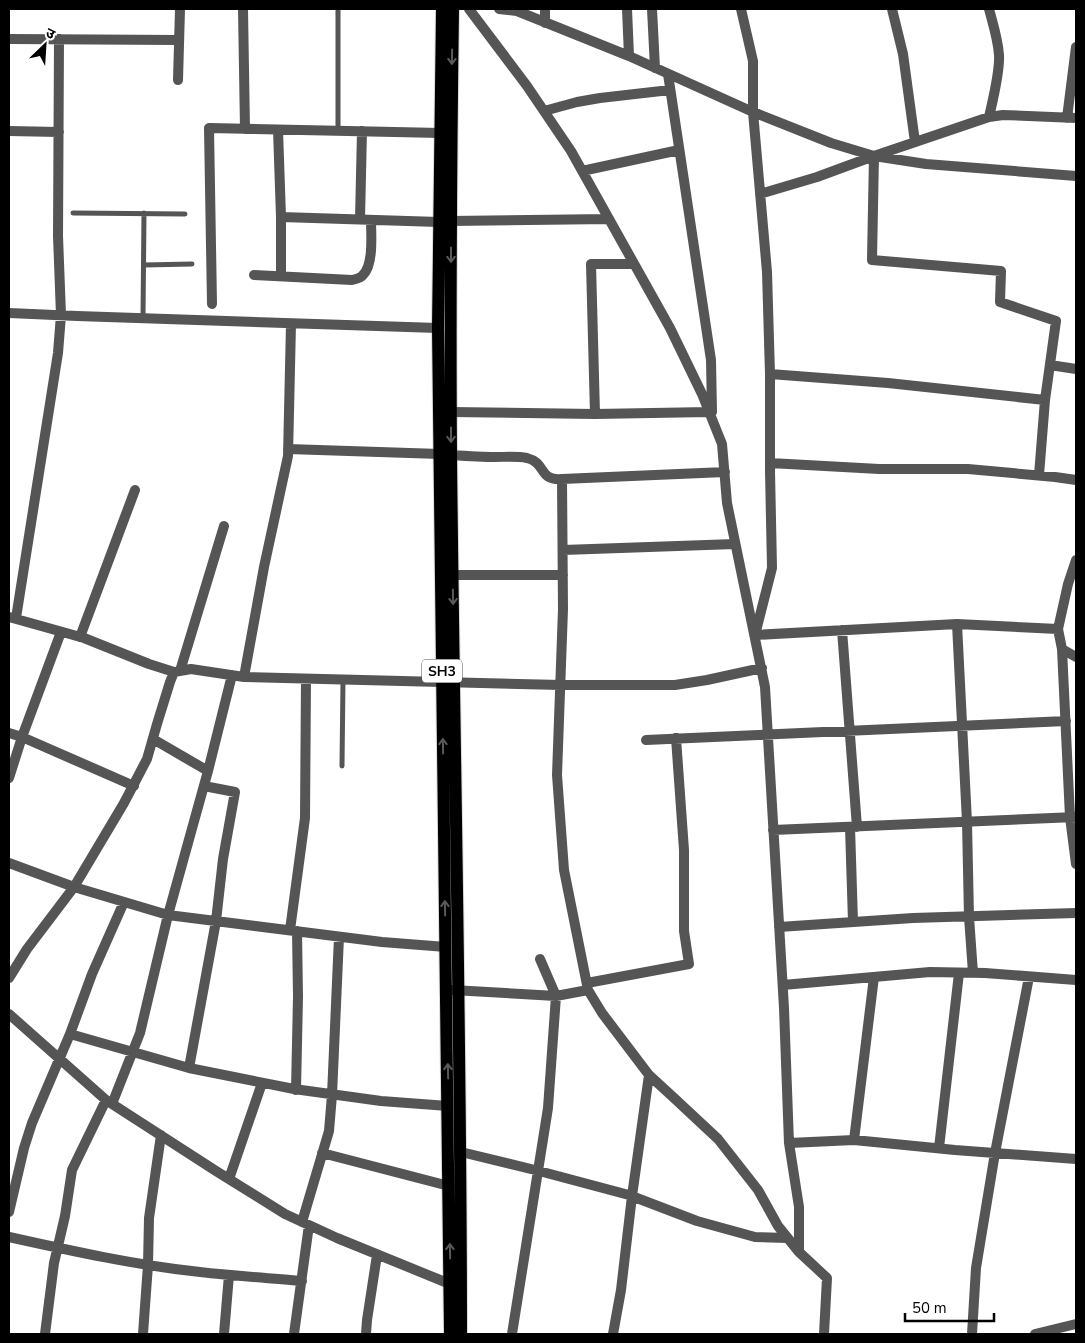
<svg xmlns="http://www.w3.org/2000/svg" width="1085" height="1343" font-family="'Nunito Sans','Noto Sans Devanagari',sans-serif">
<rect width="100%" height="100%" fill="#fff"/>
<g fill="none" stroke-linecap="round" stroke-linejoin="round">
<g stroke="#dbdbdb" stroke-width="14">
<path id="primary" d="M442,9L438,328L450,1334
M453,9C451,158 450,306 451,455C454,748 461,1041 461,1334"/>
</g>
<path stroke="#555" stroke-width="5" d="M338,131V9
M73,213L185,214
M144,265L192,264
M143,318L144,213
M342,766L343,680"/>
<path stroke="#555" stroke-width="10" d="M243,9L245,129
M469,9L527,86L571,151L670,328L702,394L722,444L727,503L765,687L784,1008L789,1143L799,1207V1252L827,1278L824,1334
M499,9L517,11L629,56L753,112L831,143L874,156L926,164L964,167L1076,176
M627,9L629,56
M652,9L655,68
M741,9L753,61V112L767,272L770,374V471L772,568L755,635L957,624L1058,629L1068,584L1076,560
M892,9L903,54L915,142
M989,9C993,24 998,39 999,55C1000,72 993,99 989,117
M545,23V9
M9,39L179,40
M668,74L711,360L712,412
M178,80L180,9
M544,111L577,102L600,98L670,90
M1067,118L1076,47
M278,130L281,217L439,222
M9,131L59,132
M582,171L679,150
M760,194L817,177L874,156L989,117L1003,115L1076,118
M360,219L362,131
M450,221L609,219
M254,275L352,280C356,279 361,278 363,275C374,264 371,234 371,220
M281,276V217
M212,304L209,128L441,133
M9,313L77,316L438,328
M1050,365L1076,369
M770,374L888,383L1045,400L1056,321L1000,302L1001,271L872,260L874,156
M451,412L595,414L709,412
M595,414L591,264H634
M288,449L440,454
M451,455C466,456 481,457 495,457C506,457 517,456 527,458C547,463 538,481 562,479
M770,463L879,469H968L1055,477L1076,480
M725,472L562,479L563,609L557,775L564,870L588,990L602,1013L649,1075L673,1097L718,1139L758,1190L778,1226L799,1252
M1039,475L1045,400
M563,550L735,544
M453,575H563
M9,617L84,638L149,664L174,672L191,669L244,677L561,685H675L707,680L762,668
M16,618L58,353L61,315L58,236L59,39
M957,624L967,822L969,917L973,973
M1058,629L1062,649L1076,657
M842,630L857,827
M80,637L135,490
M1062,649L1070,817L1076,864
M180,671L224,526
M244,677L264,567L288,456L291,324
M9,733L22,737L134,786
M153,739L208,771
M646,740L1066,721
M9,778L22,737L61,632
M850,827L853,922
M773,830L1076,817
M9,863L74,887L168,915L382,942L446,947
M779,927L913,918L1076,913
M290,930L305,818L306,679
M9,978L27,949L74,887L124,803L147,759L157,724L170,682L174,672
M587,983L689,964L684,931V850L676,738
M783,985L930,972L985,973L1076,980
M452,990L556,996L588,990
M9,1014L106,1100L216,1171L285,1214L337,1238L450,1284
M70,1034L189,1068L294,1089L381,1101L448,1106
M189,1068L216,921L223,859L235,792L204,786
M296,1090L298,997L297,931
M112,1104L140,1033L168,915L208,771L232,675
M854,1140L874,977
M789,1143L854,1140L955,1150L1076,1159
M939,1148L959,973
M461,1152L539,1171L629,1195L697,1221L755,1237L787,1238
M322,1153L449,1186
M229,1179L262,1083
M9,1212L24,1148L32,1123L70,1034L92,974L124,902
M302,1222L329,1131L332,1095L339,937
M9,1237C72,1251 135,1265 200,1272C234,1276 268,1278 302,1281
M45,1334L54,1263L65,1216L72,1170L106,1100
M143,1334L148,1265L149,1218L161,1135
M224,1334L229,1275
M294,1334L309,1225
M366,1334L367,1320L377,1255
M512,1334L548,1108L556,996L540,959
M613,1334L621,1290L632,1196L649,1075
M972,1334L976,1268L995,1153L1029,977
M1035,1334L1076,1324"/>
<use href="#primary" stroke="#000" stroke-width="12"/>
</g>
<defs><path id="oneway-shaft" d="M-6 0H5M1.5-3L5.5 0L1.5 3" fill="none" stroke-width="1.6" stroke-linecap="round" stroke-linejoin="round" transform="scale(1.25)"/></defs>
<g stroke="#595959">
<use href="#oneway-shaft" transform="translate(452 57) rotate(91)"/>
<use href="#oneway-shaft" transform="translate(451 255) rotate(90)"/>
<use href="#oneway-shaft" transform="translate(451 435) rotate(90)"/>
<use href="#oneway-shaft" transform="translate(453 597) rotate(89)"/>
<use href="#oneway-shaft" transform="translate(443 746) rotate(-91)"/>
<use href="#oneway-shaft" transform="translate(445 908) rotate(-91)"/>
<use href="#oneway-shaft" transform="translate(448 1071) rotate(-91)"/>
<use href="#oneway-shaft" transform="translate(450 1251) rotate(-91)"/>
</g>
<g text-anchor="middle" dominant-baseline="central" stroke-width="4.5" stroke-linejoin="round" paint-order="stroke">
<rect fill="#fff" stroke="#4c4c4c" stroke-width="1" x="422" y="659.5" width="40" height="23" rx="4"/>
<g font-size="14" font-weight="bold" fill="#000">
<text x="442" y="671">SH3</text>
</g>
</g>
<rect width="1085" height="1343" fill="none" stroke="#000000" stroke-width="20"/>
<g transform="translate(45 45) rotate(25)" stroke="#ffffff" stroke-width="4" paint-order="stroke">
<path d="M0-4L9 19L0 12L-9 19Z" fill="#000000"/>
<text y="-8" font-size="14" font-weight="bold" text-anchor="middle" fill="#000000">उ</text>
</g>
<path d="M905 1313v8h89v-8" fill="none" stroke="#000000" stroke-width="2.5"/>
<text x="912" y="1313" font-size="15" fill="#000000" stroke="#ffffff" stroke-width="4" paint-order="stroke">50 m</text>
</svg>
